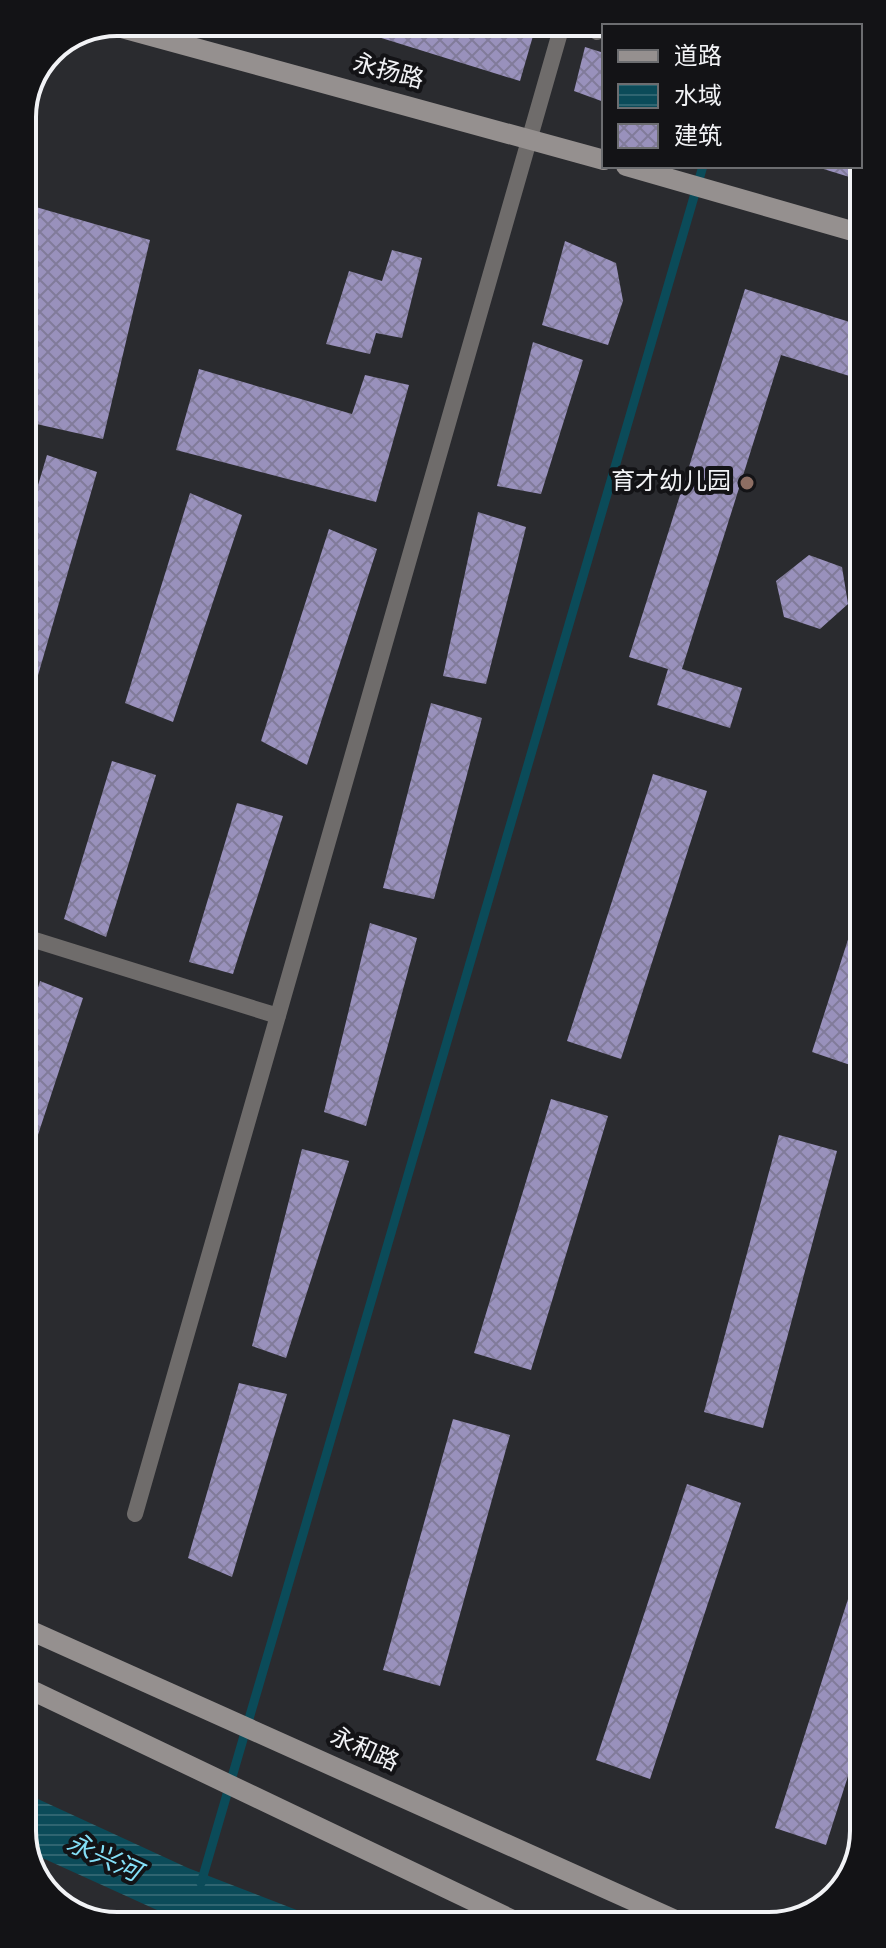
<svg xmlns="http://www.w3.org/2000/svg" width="886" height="1948" font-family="Overpass,'Noto Sans SC',sans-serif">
<defs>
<pattern id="water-rules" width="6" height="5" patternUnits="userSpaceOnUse" patternTransform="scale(2)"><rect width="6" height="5" fill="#0b4b59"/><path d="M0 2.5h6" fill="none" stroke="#2f6571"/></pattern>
<pattern id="building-cross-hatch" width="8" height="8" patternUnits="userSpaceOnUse" patternTransform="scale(2)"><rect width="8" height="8" fill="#9991bc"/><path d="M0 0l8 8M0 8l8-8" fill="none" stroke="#817b9a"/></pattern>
</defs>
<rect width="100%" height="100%" fill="#2a2b2f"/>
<path fill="url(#water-rules)" d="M27,1794L188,1868L333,1924L190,1925L27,1851Z"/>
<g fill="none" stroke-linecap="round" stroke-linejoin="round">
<path stroke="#0b4b59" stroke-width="9" d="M744,26L745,22
M201,1883L703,166"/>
</g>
<path fill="url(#building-cross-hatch)" d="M347,22H509L535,29L520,81L346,27Z
M629,22H673L672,26H628Z
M585,47L604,53V102L574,91Z
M817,166H859V180L817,167Z
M22,203L150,240L103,439L23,421Z
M565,241L616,263L623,301L608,345L542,325Z
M392,250L422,258L402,338L376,333L370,354L326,344L349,271L382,281Z
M745,289L859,325L860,366L856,378L781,355L682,669L742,688L730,728L657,705L668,669L629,657Z
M533,342L583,360L541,494L497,486Z
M199,369L352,414L365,375L409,385L376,502L176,450Z
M47,455L97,472L34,689L24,685L23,536Z
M190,493L242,515L173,722L125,703Z
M478,512L526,527L486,684L443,676Z
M329,529L377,549L307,765L261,741Z
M809,555L842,567L848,604L820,629L784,617L776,581Z
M431,703L482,718L434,899L383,888Z
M112,761L156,775L106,937L64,919Z
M653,774L707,791L621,1059L567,1041Z
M237,803L283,816L233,974L189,962Z
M861,899V976L862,1069L812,1052Z
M370,923L417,938L366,1126L324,1112Z
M40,981L83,998L32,1153L25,1151V1028Z
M551,1099L608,1116L531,1370L474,1353Z
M779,1135L837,1151L763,1428L704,1412Z
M302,1149L349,1161L286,1358L252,1346Z
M239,1383L287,1394L232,1577L188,1558Z
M453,1419L510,1435L440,1686L383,1670Z
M687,1484L741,1503L650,1779L596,1760Z
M863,1552L864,1726L826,1845L775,1828Z"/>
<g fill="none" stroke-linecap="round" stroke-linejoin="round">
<path stroke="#6f6c6b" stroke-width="16" d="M597,32L600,22
M25,937L278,1016
M135,1514L563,22"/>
<path stroke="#95908f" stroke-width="20" d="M111,25L604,160
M626,166L859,233
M27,1629L680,1922
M27,1688L519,1923"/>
</g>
<circle fill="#8d6e63" stroke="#131316" stroke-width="3" cx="747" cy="483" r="8"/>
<g text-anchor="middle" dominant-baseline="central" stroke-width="8" stroke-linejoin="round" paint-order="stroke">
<g font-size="24" fill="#f2f3f6" stroke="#131316">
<text transform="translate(388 73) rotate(15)">永扬路</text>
<text transform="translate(364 1751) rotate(24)">永和路</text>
</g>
<g font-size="24" fill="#f2f3f6" stroke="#131316" text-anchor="end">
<text x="731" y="483">育才幼儿园</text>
</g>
<g font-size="26" font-style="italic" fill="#84dff7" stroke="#131316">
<text transform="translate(103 1859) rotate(25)">永兴河</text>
</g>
</g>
<path d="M0 0H886V1948H0ZM117 36H769A81 81 0 0 1 850 117V1831A81 81 0 0 1 769 1912H117A81 81 0 0 1 36 1831V117A81 81 0 0 1 117 36Z" fill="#131316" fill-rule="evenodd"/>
<path fill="none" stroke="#f2f3f6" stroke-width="4" d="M117 36H769A81 81 0 0 1 850 117V1831A81 81 0 0 1 769 1912H117A81 81 0 0 1 36 1831V117A81 81 0 0 1 117 36Z"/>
<rect x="602" y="24" width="260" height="144" fill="#131316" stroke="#6c6d70" stroke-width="2"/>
<rect x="618" y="50" width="40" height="12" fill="#95908f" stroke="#6c6d70" stroke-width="2"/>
<text x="674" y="64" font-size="24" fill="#f2f3f6">道路</text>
<rect x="618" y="84" width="40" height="24" fill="url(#water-rules)" stroke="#6c6d70" stroke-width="2"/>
<text x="674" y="104" font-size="24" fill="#f2f3f6">水域</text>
<rect x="618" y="124" width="40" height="24" fill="url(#building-cross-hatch)" stroke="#6c6d70" stroke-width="2"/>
<text x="674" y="144" font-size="24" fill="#f2f3f6">建筑</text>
</svg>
